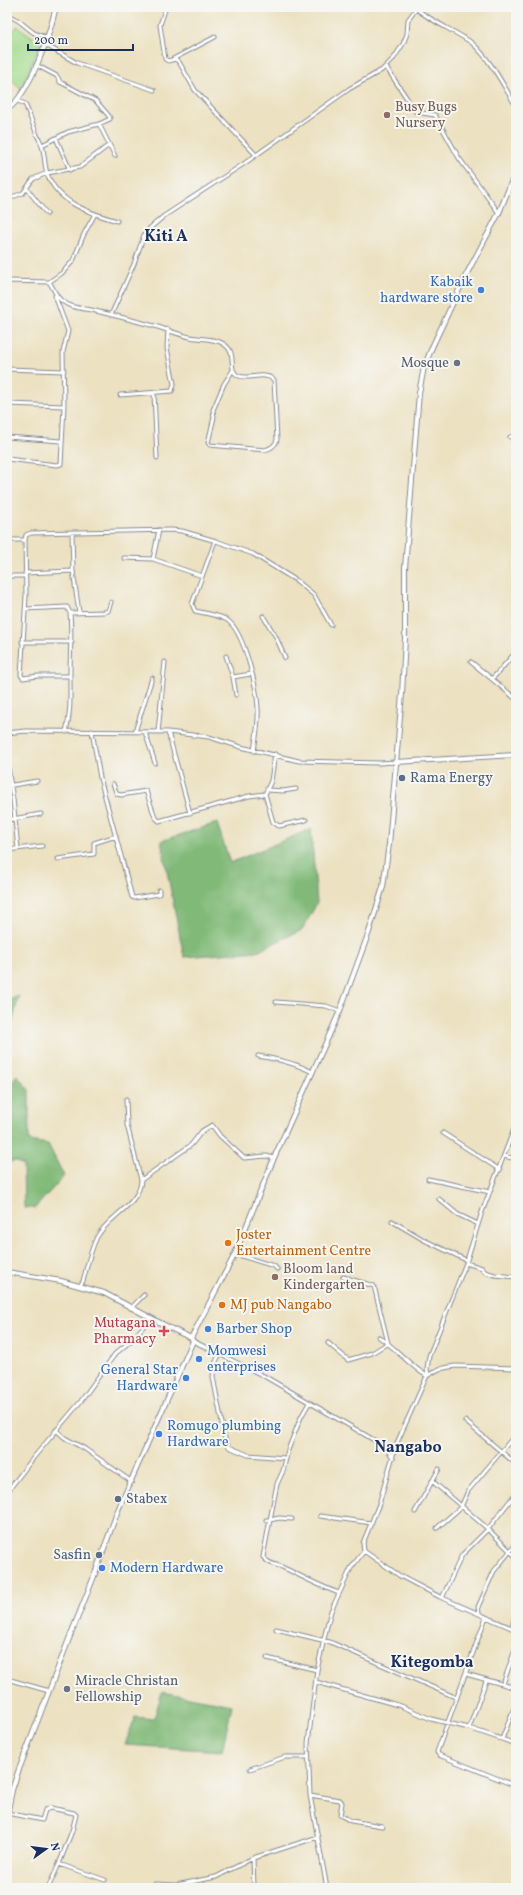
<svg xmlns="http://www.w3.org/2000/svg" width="523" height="1895" font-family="Vollkorn,serif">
<rect width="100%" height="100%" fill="#f6f6f2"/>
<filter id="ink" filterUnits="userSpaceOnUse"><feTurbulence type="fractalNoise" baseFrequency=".025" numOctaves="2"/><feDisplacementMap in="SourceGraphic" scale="8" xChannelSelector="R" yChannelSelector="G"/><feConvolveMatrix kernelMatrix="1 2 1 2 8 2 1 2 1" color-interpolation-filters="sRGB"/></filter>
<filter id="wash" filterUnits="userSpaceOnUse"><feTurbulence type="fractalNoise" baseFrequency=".012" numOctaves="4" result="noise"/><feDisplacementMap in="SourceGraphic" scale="16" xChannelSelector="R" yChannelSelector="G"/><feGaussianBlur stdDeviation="0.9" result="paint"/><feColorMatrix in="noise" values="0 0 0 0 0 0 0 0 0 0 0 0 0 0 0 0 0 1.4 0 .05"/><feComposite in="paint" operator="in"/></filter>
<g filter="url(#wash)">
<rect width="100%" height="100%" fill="#ece1c1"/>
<path fill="#a2da8c" stroke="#5e8475" d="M17,26L41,43L21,89L7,75V40Z"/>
<path fill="#81ba78" stroke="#4e746b" d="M217,823L230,863L311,829L317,903L302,930L257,951L184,957L161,841Z
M19,996L7,1041V1001Z
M17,1075L29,1090V1141L48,1144L64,1176L35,1208H24L23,1165L16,1161L7,1162V1083H12Z
M162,1692L232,1705L222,1751L125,1745L135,1717L154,1719Z"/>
</g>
<g filter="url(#ink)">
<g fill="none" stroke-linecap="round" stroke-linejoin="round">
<g stroke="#848890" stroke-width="5">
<path id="minor" d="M166,7L160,25L165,59L168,61L175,59L179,62L195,90L256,155
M415,7C421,16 459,33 472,43C491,60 503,85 516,106
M7,16C25,19 27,36 49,37
M44,44L77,63L154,90
M173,59L215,37
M36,65L57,76L60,82L66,85L96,101L109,116L110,119L99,124L68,132L42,145
M386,67L416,112L435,115L459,158L499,213
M18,101L25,104C29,113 32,122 36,132C37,137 41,141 42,146C45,154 44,164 47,173C57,203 90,213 117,221
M99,124L115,156
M56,138L70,170
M27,189L47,214
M7,199L23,193L33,179L47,173L80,167L109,145
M7,281L49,282C54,288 55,296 62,301C71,308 80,308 91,310C109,314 128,319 147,324C161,327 175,334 190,337C199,339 211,338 220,342C241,351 225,370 239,376C249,380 265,371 274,380L277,440C275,446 271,448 265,450L210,445L208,443L214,417L213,410L224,384L233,370
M49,282L62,273L73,261L84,234L95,214
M111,315L134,264L144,235L150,228L164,216L245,163L349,89L382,70L394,58L403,44L407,34L408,20L416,9
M7,369L64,371
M154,393L157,458
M120,395L172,391L174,384L167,348L168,329
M7,404L64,406
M7,437L61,441
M510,437L516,435
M7,459L57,465L61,464L64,406L63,352L68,331L55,296
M72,533L73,571L79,612
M7,540H25L26,535L31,533L171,530L182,531L216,541L253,554L297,581L314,595L331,625
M25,540L26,596L21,675L23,678L38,676H70
M215,541L192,604L195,611C205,613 219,615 227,620C244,631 257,688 258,708C259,722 256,737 254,751
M124,558L153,559L202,576
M153,559L159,530
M25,573L73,571
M7,576H25
M25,609L67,607L70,613L105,612L108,611L111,602
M263,616L276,637L285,658
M22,642H72
M516,652L492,679L516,699
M226,656L233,677L251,674
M471,662L492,679
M233,677L236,695
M92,731L100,778L132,897L134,898L159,894V890
M66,732C71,713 70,696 70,676C70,655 72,634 70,613
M135,732L152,678
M145,732L155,763
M158,732L165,662
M168,732L190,813
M7,733L26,731L168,732L209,737L241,747L299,761L379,763L396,762
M275,754L271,781L265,794L273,822L279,826L306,820
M7,762L13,799L18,849
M113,784L117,794L121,795L146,791L155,817L159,821L249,796L265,794
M7,786L37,781
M268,790L283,791L296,789
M7,820L41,814
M7,850L42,846
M58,859L94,854V843L116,836
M276,1002L326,1006L340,1011
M258,1056C277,1059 296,1063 312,1072
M126,1099L127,1125L141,1180
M443,1133L500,1170
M504,1156L516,1159
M428,1179L490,1192
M439,1199L457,1214L478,1224
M392,1221L424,1240L466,1260
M235,1254L274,1266L277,1269
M466,1263L482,1268L485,1272L495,1275L516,1277
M80,1286L83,1281C87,1267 90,1251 97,1237C108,1216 140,1205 141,1180L191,1145L202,1131L212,1125L220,1136L244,1158L266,1156L274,1158
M131,1308L144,1295
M379,1337C396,1348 409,1365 427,1376
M193,1341L264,1376L386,1447L393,1458
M328,1343L348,1360L372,1353L388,1343L374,1286L343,1277
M220,1353L214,1366L213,1377L225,1439L229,1447L248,1455L285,1458
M428,1375L427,1369L429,1356L466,1263L482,1212L516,1124
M465,1421L516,1464
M56,1430L65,1438L85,1449L132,1482
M432,1481L488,1529L516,1557
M7,1492L34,1457L81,1401L115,1354L134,1338L150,1318
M415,1512L439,1469
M320,1516L372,1523
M292,1519L279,1518L270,1520L263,1557C268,1564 275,1564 282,1567C301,1576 319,1586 339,1593
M266,1520H270L277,1484L283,1471L288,1450L301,1417L309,1403
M437,1528L461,1507L468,1491L516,1434
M364,1551L400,1576L440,1597L516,1630
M442,1598L462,1555L488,1529L516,1493
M479,1613L478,1607L494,1571L516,1544
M486,1617L437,1752L439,1755L511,1784
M512,1627L516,1612
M276,1629L330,1642L457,1698
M267,1658L317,1670
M466,1674L516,1688
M7,1679L49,1691
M316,1682L401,1706L431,1719L469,1728L516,1744
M503,1684L516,1647
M469,1728L486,1681
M502,1739L516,1703
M250,1769L285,1757H308
M310,1795L340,1800L342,1803L340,1815L351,1821L382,1826
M7,1813L42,1820L45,1810L51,1808L74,1813L76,1815L72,1831L59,1864
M253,1858L254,1888
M48,1888L59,1864L105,1880
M153,1888L155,1884L176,1885
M175,1888L176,1885L216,1877L253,1858L318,1837
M327,1888L310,1795L308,1743L317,1670L327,1626L331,1611L351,1568L364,1551L363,1543L379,1504L396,1445L427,1376L439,1369L455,1366L516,1368"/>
</g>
<g stroke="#848890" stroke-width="6">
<path id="tertiary" d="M7,110C31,92 49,36 56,7
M396,762L516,755
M7,1272L61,1281L104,1293L168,1327L191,1338
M7,1815L12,1790L18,1772L69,1639L93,1579L118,1510L193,1341L191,1338L235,1254L274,1158L340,1011L369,932L383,887L389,844L402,694L405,639V568L419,393L424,367L433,345L465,277L499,213L516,171"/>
</g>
<use href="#minor" stroke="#fff" stroke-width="3"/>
<use href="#tertiary" stroke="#fff" stroke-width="4"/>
</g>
</g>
<g fill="#8d6e63" stroke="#f6f6f2" stroke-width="1.5">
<circle cx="387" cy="115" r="4"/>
<circle cx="275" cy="1277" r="4"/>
</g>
<g fill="#3f7fe0" stroke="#f6f6f2" stroke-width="1.5">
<circle cx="481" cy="290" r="4"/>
<circle cx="208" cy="1329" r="4"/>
<circle cx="199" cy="1359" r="4"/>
<circle cx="186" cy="1378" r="4"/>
<circle cx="159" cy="1434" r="4"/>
<circle cx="102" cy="1568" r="4"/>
</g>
<g fill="#6b7280" stroke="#f6f6f2" stroke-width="1.5">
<circle cx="457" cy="363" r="4"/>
<circle cx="67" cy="1689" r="4"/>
</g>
<g fill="#5c6f8a" stroke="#f6f6f2" stroke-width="1.5">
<circle cx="402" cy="778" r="4"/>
<circle cx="118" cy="1499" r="4"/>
<circle cx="99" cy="1555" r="4"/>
</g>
<g fill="#e8710a" stroke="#f6f6f2" stroke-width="1.5">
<circle cx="228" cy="1243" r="4"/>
<circle cx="222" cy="1305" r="4"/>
</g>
<path fill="#e0444e" stroke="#f6f6f2" stroke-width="1.5" d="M162 1325h4v4h4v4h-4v4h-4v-4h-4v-4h4z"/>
<g text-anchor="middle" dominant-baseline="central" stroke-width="4" stroke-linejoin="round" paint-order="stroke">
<g font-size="14" fill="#785e54" stroke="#f6f6f2" text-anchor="start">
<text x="395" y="107">Busy Bugs<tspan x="395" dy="16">Nursery</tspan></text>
<text x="283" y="1269">Bloom land<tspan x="283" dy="16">Kindergarten</tspan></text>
</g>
<g font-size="14" fill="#366cbe" stroke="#f6f6f2" text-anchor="start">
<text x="473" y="282" text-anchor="end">Kabaik<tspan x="473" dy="16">hardware store</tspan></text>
<text x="216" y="1329">Barber Shop</text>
<text x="207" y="1351">Momwesi<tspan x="207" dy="16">enterprises</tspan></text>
<text x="178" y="1370" text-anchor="end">General Star<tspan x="178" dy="16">Hardware</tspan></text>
<text x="167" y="1426">Romugo plumbing<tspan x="167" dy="16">Hardware</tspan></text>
<text x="110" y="1568">Modern Hardware</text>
</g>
<g font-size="14" fill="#5b616d" stroke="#f6f6f2" text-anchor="end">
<text x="449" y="363">Mosque</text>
<text x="75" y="1681" text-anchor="start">Miracle Christan<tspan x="75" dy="16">Fellowship</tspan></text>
</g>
<g font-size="14" fill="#4e5e75" stroke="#f6f6f2" text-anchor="start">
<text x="410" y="778">Rama Energy</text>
<text x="126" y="1499">Stabex</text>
<text x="91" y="1555" text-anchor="end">Sasfin</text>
</g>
<g font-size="14" fill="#c56008" stroke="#f6f6f2" text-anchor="start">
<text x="236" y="1235">Joster<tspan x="236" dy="16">Entertainment Centre</tspan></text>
<text x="230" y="1305">MJ pub Nangabo</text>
</g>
<g font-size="14" fill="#be3a42" stroke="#f6f6f2" text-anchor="end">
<text x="156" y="1323">Mutagana<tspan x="156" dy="16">Pharmacy</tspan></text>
</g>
<g font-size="16" font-weight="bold" fill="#1b2f5e" stroke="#f6f6f2">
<text x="166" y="237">Kiti A</text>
<text x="408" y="1448">Nangabo</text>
<text x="432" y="1663">Kitegomba</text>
</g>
</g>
<rect width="523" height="1895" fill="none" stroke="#f6f6f2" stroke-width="24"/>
<g transform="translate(46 1849) rotate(76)" stroke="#f6f6f2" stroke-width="3" paint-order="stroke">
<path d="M0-3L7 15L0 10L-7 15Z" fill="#1b2f5e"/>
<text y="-6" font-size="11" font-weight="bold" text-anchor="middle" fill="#1b2f5e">N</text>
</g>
<path d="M28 44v6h105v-6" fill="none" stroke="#1b2f5e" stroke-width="2"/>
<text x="34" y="44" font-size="12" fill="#1b2f5e" stroke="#f6f6f2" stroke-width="3" paint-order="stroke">200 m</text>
</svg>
